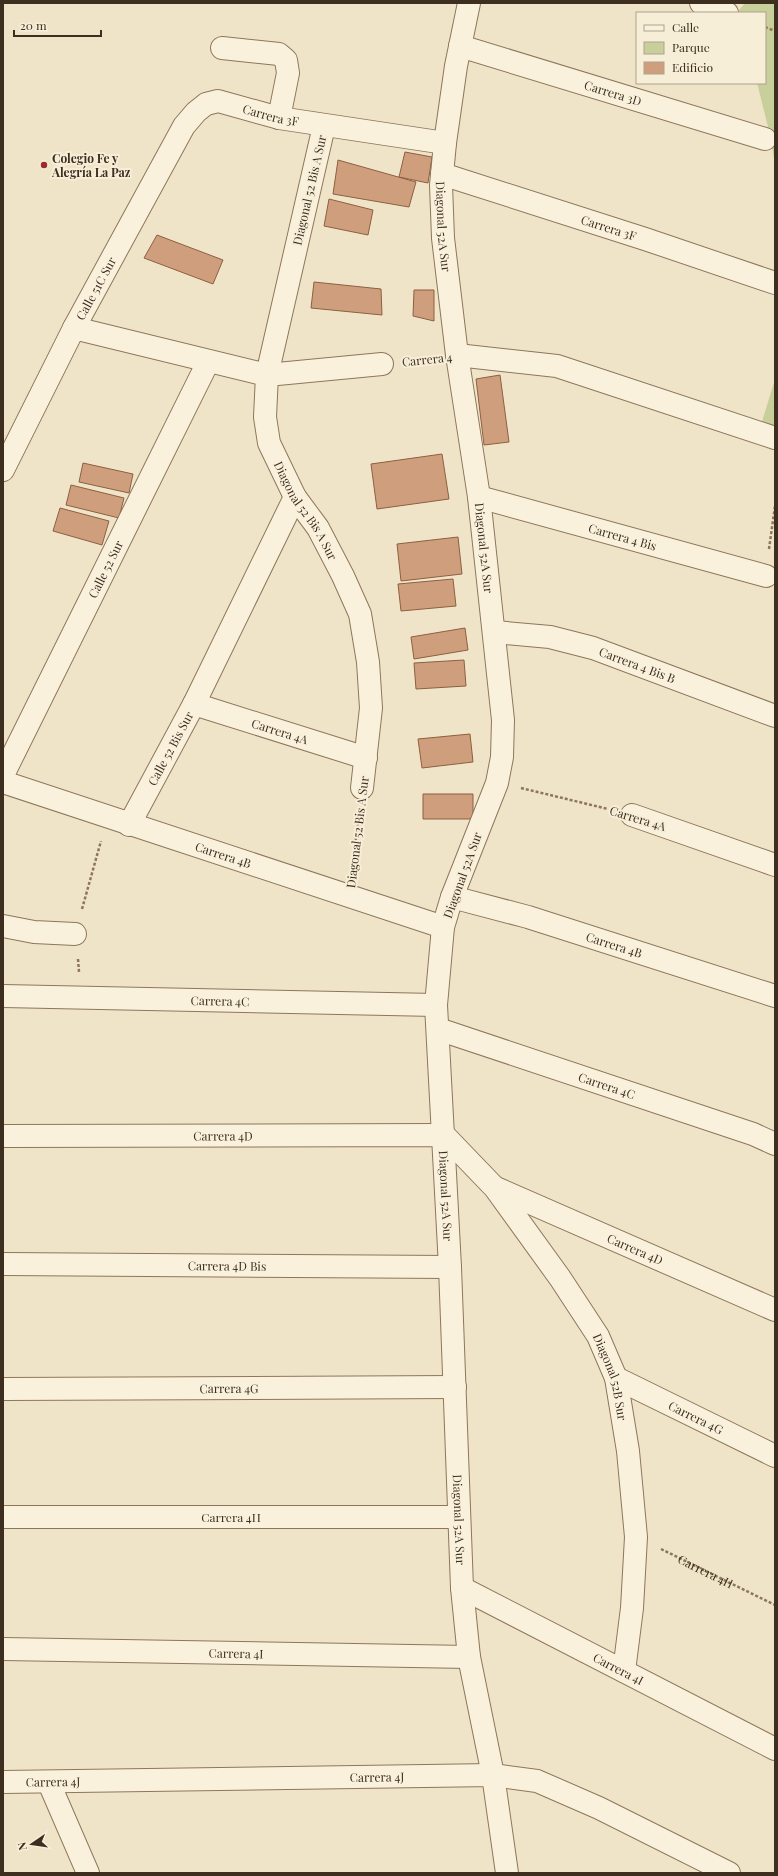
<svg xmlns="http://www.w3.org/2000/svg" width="778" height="1876" font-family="'Playfair Display',serif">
<rect width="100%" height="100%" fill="#f0e4c8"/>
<path fill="#c9cf9b" d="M745,3H775V164L770,135L757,83H765V13H740L739,10Z
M775,379V434L760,428Z"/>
<path fill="#cf9f7d" stroke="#8d5f41" d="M405,152L432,157L428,183L399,177Z
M338,160L416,182L409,207L333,194Z
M329,199L373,210L368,235L324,226Z
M157,235L223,260L213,284L144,258Z
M314,282L381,289L382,315L311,308Z
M414,290H434V321L413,316Z
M500,375L509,442L484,445L476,379Z
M442,454L449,499L377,509L371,464Z
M83,463L133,474L129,493L79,482Z
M71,485L124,498L119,518L66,505Z
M60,508L109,521L102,545L53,531Z
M458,537L462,574L401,581L397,544Z
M453,579L456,606L401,611L398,584Z
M465,628L468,650L414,659L411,637Z
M464,660L466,686L416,689L414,663Z
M470,734L473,762L422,768L418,739Z
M423,794H473V819H423Z"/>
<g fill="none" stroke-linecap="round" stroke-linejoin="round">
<g stroke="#8d765c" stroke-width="24">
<g id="minor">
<path id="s2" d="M469,3L456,66L445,143L441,185L443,238L457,355L479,497L503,720L502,757L497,783L452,897L443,927L436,1005L450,1267L462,1588L469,1657L493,1775L507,1873"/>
<path d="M701,3L727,13"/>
<path id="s3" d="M460,46L765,139"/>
<path d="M222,48L279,54L286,60L288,73L279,118"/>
<path id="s4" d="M324,126L267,375L265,417L269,443L295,497L318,528L343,576L360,614L368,662L371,708L362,788"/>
<path id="s5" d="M442,174L645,239L775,283"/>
<path d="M74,328L267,375L382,364"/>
<path d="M457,355L557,366L775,438"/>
<path id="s6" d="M3,470L74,328L184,126L196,112L206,104L218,101L279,118L445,143"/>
<path id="s7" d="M479,497L766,576"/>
<path id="s8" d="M495,632L550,637L593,648L775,716"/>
<path id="s9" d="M194,704L366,758"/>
<path id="s10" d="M3,775L208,362"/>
<path id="s11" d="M3,782L443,927"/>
<path d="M632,815L775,865"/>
<path id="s12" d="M129,825L194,704L295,497"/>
<path id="s13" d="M452,897L528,917L775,996"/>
<path d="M3,926L34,932L75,934"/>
<path id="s14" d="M3,996L436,1005"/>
<path id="s15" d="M438,1029L753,1134L775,1144"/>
<path id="s16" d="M3,1136L444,1135L495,1188L560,1278L598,1336L616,1378L628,1451L636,1537L632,1608L624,1671"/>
<path id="s17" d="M496,1188L775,1310"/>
<path id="s18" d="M3,1264L450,1267"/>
<path id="s19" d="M616,1378L775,1456"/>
<path id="s20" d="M3,1389L455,1387"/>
<path id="s21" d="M3,1517H459"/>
<path id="s22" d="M462,1588L775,1749"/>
<path id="s23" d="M3,1649L469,1657"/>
<path id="s24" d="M3,1782L493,1775L537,1781L599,1808L729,1873"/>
<path d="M49,1783L88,1873"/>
</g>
</g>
<g stroke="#8d765c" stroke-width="2.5" stroke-dasharray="3 2" stroke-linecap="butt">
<path d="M765,27L775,31"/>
<path d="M408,361L431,358"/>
<path d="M769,549L775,506"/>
<path d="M521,788L608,809"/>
<path d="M352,870L359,814"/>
<path d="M82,909L101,841"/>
<path d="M78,959L79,972"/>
<path id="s1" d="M661,1549L775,1605"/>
</g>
<use href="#minor" stroke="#faf1dc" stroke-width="22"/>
</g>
<circle fill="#9e2a2b" stroke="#f7eed8" stroke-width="1.5" cx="44" cy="165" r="4"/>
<g text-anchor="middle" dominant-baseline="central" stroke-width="4" stroke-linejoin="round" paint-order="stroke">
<g font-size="12" fill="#3d2e20" stroke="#f7eed8">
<text stroke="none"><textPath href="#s3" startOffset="160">Carrera 3D</textPath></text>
<text stroke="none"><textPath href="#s6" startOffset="487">Carrera 3F</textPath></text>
<text transform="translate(309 190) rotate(-77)">Diagonal 52 Bis A Sur</text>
<text stroke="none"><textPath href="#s2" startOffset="226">Diagonal 52A Sur</textPath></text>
<text stroke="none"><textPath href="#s5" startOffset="175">Carrera 3F</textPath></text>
<text stroke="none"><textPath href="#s6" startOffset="204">Calle 51C Sur</textPath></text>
<text transform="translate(427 359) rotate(-6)">Carrera 4</text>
<text stroke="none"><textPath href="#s4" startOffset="401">Diagonal 52 Bis A Sur</textPath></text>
<text stroke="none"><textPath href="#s7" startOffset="149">Carrera 4 Bis</textPath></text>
<text stroke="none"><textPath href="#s2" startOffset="550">Diagonal 52A Sur</textPath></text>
<text stroke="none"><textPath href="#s10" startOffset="230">Calle 52 Sur</textPath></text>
<text stroke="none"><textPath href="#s8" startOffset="147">Carrera 4 Bis B</textPath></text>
<text stroke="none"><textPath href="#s9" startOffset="90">Carrera 4A</textPath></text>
<text stroke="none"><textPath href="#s12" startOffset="87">Calle 52 Bis Sur</textPath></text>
<text transform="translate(638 818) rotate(17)">Carrera 4A</text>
<text transform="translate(357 832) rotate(-83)">Diagonal 52 Bis A Sur</text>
<text stroke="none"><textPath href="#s11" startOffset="232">Carrera 4B</textPath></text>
<text transform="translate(462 875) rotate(-70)">Diagonal 52A Sur</text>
<text stroke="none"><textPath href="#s13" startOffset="169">Carrera 4B</textPath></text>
<text stroke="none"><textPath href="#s14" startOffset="217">Carrera 4C</textPath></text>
<text stroke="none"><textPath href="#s15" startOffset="178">Carrera 4C</textPath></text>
<text stroke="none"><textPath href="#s16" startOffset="220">Carrera 4D</textPath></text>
<text stroke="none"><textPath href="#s2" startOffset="1210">Diagonal 52A Sur</textPath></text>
<text stroke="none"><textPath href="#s17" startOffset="152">Carrera 4D</textPath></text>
<text stroke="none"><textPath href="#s18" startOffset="224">Carrera 4D Bis</textPath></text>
<text stroke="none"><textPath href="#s16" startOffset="738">Diagonal 52B Sur</textPath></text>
<text stroke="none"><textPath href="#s20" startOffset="226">Carrera 4G</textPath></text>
<text stroke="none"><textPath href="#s19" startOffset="89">Carrera 4G</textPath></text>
<text stroke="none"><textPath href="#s21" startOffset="228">Carrera 4H</textPath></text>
<text stroke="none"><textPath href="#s2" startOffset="1534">Diagonal 52A Sur</textPath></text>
<text stroke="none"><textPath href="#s1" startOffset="50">Carrera 4H</textPath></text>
<text stroke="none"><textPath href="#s23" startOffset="233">Carrera 4I</textPath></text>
<text stroke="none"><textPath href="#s22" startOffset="176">Carrera 4I</textPath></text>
<text stroke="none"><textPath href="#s24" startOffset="374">Carrera 4J</textPath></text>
<text stroke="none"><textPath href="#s24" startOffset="50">Carrera 4J</textPath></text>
</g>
<g font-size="12" font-weight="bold" fill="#3d2e20" stroke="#f7eed8" text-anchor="start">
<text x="52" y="158">Colegio Fe y<tspan x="52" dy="14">Alegría La Paz</tspan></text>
</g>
</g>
<rect width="778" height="1876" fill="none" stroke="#3d2e20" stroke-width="8"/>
<rect x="636" y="12" width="130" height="72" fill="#f7eed8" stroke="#ada18e"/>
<rect x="644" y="25" width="20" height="6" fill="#faf1dc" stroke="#ada18e"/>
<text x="672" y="32" font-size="12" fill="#3d2e20">Calle</text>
<rect x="644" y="42" width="20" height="12" fill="#c9cf9b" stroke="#ada18e"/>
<text x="672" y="52" font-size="12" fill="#3d2e20">Parque</text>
<rect x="644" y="62" width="20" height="12" fill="#cf9f7d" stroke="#ada18e"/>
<text x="672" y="72" font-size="12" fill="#3d2e20">Edificio</text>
<g transform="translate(32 1844) rotate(257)" stroke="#f7eed8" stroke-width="3" paint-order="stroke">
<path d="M0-3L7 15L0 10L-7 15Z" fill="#3d2e20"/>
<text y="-6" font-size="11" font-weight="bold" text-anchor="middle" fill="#3d2e20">N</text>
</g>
<path d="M14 30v6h87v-6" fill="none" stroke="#3d2e20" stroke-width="2"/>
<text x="20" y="30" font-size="12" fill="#3d2e20" stroke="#f7eed8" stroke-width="3" paint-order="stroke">20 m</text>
</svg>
